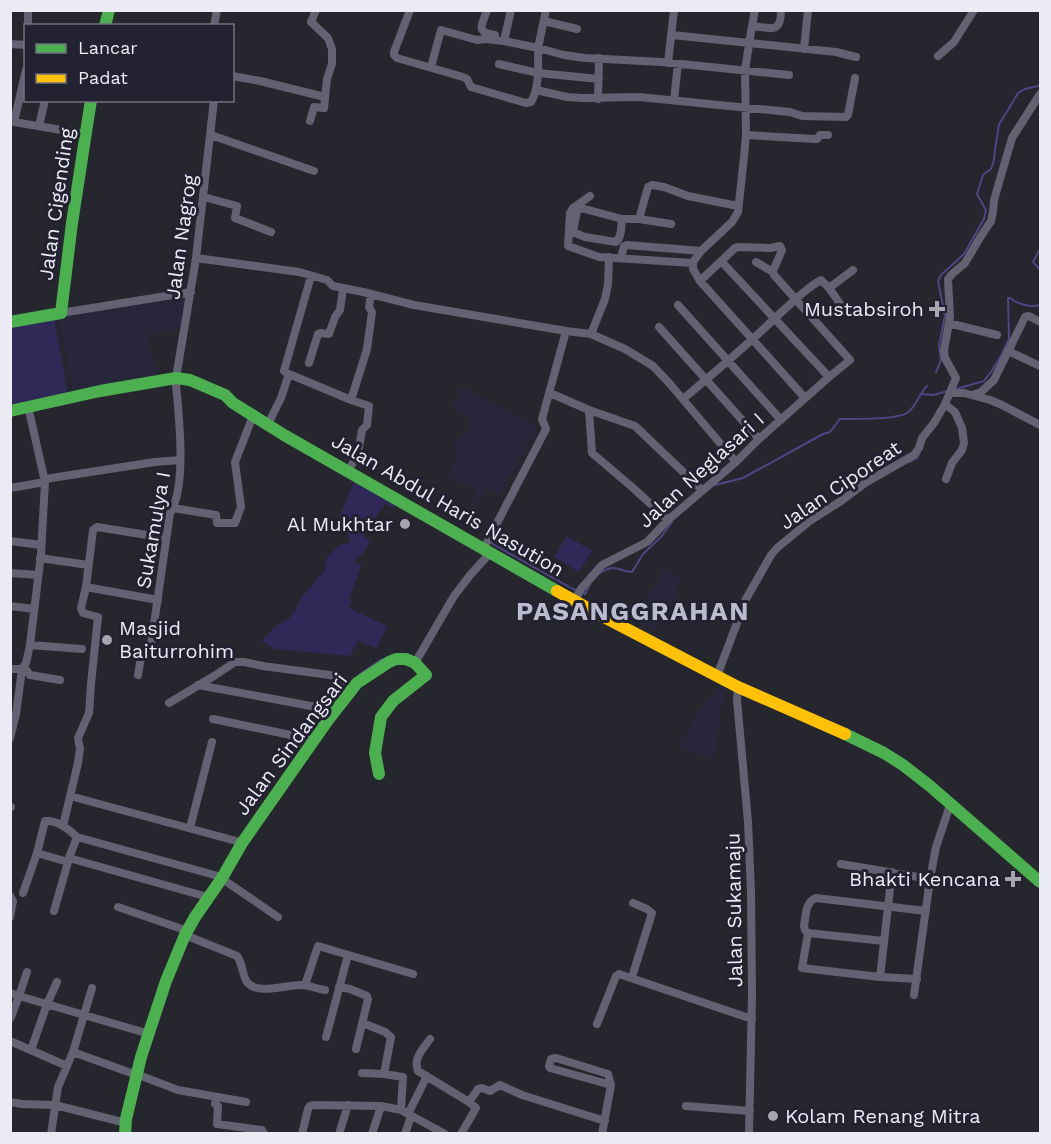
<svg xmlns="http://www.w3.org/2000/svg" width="1051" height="1144" font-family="'Work Sans',sans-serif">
<rect width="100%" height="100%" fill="#26262e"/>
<path fill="#27263a" d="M191,292L183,328L147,333L158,378L73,394L59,317Z
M462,388L537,426L500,496L486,489L470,518L465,516L477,491L447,477L457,456L454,443L455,441L468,431L471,426L470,417L452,407Z
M662,568L680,578L676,595L654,632L634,621L660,577L659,575Z
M720,684L728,688L721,706L717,748L711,760L683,748L678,744L685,736L694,719Z"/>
<path fill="#2e2956" d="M54,317L68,395L11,408V325Z
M355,479L396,504L394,508L385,504L371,523L367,522L363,528L366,530L363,535L370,541L362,555L358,556L355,562L361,566L349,599L352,601L349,608L387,626L377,648L358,641L350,656L274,649L262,641L277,625L288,619L295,610L301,598L325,570L327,557L340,545L349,543L350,540L340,515Z
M567,536L592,551L579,572L554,557Z"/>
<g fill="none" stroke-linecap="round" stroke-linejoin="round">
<path stroke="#4c4784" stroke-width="2" d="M1040,233V249L1033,262L1040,270
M936,372L941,360L939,345L945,316L938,281L941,275L964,254L984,219L986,210L977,194L983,175L991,169L994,160L995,150L999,124L1008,110L1018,93L1025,89L1038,86L1040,84
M956,389L984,381L991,372L1001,356L1009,339L1008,298H1010C1020,305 1029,308 1040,305
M921,394L933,395L948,391
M909,462L917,458L919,455
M715,485L743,478L823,434L830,432L840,419C854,419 896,420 907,413C916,407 919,394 927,386
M491,543L573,589L585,594L590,584
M600,573C617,563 616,571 632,572L643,554L661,537L672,522
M360,674L382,659"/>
<path stroke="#636272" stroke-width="8" d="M28,10V26
M410,10L394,52V55L397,58L463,77L467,79L471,87L526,103L531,102C540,87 538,65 538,48L564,55L585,58L662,62L789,75
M487,10C482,26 475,32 495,35
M781,10C781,34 772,28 752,26L745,70L746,135L744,157L738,212L732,222L701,251L693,262V269L700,281L805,398
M544,21L577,29
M214,26L217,10
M752,26L755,10
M672,35L836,52L856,57
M504,41L511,10
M10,44L26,45
M804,49L808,10
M938,56L954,42L974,10
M668,63L674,10
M499,64L538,73L599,79
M431,67L441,30L477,40L486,39L504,41L538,48L546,10
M26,70L14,122L85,134
M232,76L260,81L325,97
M536,90L567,97L582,98L639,97L790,112L802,116L846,117L848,115L855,78
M598,99L599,58
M674,100L678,64
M310,121L314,107L324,108L327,79L332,64V49L328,38L311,22L316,10
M39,126L45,100
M211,135L314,171
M746,135L815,139H817L820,135H828
M590,196L573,208L570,213L568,246L599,257L693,263
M204,197L237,206L235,218L271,232
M622,219C621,227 622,237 616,242L585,237L573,232L577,211L581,208L622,219H639L648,187L652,185L664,187L688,196L738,206
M639,219L671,224
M622,254L624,246L627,245L701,251
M196,258L299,272L327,280L333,286L363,292L414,305L566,331L591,334L625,349L653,366L670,384L736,462
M721,261L829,377
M756,262L773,272
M829,288L841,305
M678,305L781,420
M61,313L191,292
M949,325H956L997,335
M659,327L759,439
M591,334L605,299L608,284L609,257
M1008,351L1040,366
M309,363L318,334L320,333L329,334L335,317L340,310L343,289
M289,374L284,371L311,276
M176,378L196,258L214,100
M550,393L589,410L635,426L702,490
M950,393H964L990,400L1002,405L1040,425
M972,395L981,392L994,380L1025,317L1029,316L1040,322
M683,399C714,373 745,347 774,319C789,306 803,290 821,280L829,288L853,270
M945,404L955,412L962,428L964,443L962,450L952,463L946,479
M589,410L592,453L632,487L668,520
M268,424L281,398L289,374L351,400L367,349L372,312L369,307L371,294
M348,471L358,454L362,430L367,425L369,406L351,400
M45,479L155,462L180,460
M10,488L45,482
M173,508L216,515L217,523H235L241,507L235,462L253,416
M10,541L41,545
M484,548L546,429L542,419L566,331
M40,558L88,565
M10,573L38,575
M86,587L158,600
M575,600L581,589L602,565L647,542L668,520L736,462L759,439L829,377L850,360L774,275L773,271L782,250L780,246L770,248L739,247L735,248L700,281
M10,606L34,609
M30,645L82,649
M415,663L454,596L471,574L491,552
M24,667L30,675L60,680
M10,669H22L26,663L30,645L41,554L45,482L30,415
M138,675L142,651L151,645L170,513C187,487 179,416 176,385
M717,676L746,599L771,555L777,548L811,520L841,501L865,483L914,455L919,448L922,438L934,423L945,404L956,378L945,358L944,350L950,317L948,279L952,274L965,263L981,236L991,221L993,212L994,200L1012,138L1040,94
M198,685L327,709
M738,687L737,700L748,822L751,891L752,995L749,1134
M169,703L214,676L235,662H244L263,666L337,676L341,680L340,685L323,707
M213,719L286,734L310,740
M10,738L16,714L22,669
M70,796L240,842
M10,807H11
M63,826L78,763L80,749L78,738L89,713L91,684L98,617L83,613L81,608L86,587L93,530L97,527L166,538
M190,828L212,742
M37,853L68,862L69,858L204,896L209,899
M69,858L77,837
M841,864L930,879
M23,893L37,853L45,821C58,820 68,829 77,837L218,876L278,917
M10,896L13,901L10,917
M118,907L188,931
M54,911L68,862
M808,933L802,968L880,977L917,979
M185,935L237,956C243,964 242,975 247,982C258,996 287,984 302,985C309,985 317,989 325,990
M884,941L808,933L805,930L804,926C806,916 805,902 816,898L926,911
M27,972L19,996L146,1033
M632,977L652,913L647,909L633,903
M880,977L892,872
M305,985L318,946L413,974
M339,987L350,989L367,996L368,999L356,1049
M10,993L19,996L11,1017
M914,995L930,879L936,847L950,805
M363,1023L385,1032L391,1037L384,1074L403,1077L401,1110
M597,1024L616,976L619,974L752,1019
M326,1037L348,955
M430,1039C423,1049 413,1058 418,1071L469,1102L476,1108L461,1134
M10,1041L67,1066
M31,1050L47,1004L57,982
M73,1052L134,1074
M362,1073L384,1074
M136,1074L178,1090L246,1102
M216,1098L215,1104L218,1106L217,1124L262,1130L264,1134
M10,1102L22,1104L55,1105L126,1123
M469,1102L478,1089L482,1088L490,1091L500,1085L522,1095L605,1121
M686,1106L750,1111
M408,1114L427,1076
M51,1134L58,1087L73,1052L92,988
M302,1134L308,1109L310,1106L314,1105L381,1106L401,1110L445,1134
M339,1134L348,1105
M372,1134L381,1106
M405,1134L411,1116
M602,1134L611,1085L608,1074L556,1058L551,1059L549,1066L550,1068L611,1085"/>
<path stroke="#4caf50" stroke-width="12" d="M105,26L109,10
M10,322L61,313L72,223L91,100
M10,411L100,391L176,378L190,380L225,395L233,403L284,435L557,591
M845,734L884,753L903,765L930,786L1040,882
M125,1134L126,1119L141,1057L166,981L185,935L195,917L222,878L242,843L328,720L357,683L389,662L396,659H406L415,663L426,675L393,701L381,717L375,753L379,774"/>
<path stroke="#ffc107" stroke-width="12" d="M557,591L600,615L738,687L845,734"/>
</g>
<g fill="#a6a6b0" stroke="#222231" stroke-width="2">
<path d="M934 300h6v6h6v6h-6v6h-6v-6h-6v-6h6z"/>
<circle cx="405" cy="524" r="6"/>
<circle cx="107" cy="640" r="6"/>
<path d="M1010 870h6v6h6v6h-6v6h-6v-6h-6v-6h6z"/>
<circle cx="773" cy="1116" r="6"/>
</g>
<g text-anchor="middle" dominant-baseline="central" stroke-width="6" stroke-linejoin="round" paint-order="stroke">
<g font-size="20" fill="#ebebf6" stroke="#222231">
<text transform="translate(56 204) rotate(-82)">Jalan Cigending</text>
<text transform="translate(181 237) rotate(-82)">Jalan Nagrog</text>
<text transform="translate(701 470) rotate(-42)">Jalan Neglasari I</text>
<text transform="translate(840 485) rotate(-34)">Jalan Ciporeat</text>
<text transform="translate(448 505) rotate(30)">Jalan Abdul Haris Nasution</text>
<text transform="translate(153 530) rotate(-80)">Sukamulya I</text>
<text transform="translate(291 744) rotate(-53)">Jalan Sindangsari</text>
<text transform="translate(734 910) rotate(-91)">Jalan Sukamaju</text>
</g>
<g font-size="20" fill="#ebebf6" stroke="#222231" text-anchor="end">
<text x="924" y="309">Mustabsiroh</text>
<text x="393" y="524">Al Mukhtar</text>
<text x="119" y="628" text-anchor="start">Masjid<tspan x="119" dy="23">Baiturrohim</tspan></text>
<text x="1000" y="879">Bhakti Kencana</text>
<text x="785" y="1116" text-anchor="start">Kolam Renang Mitra</text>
</g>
<g font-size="26" font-weight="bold" letter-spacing="1.5" fill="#bcbcd0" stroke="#222231">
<text x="633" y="611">PASANGGRAHAN</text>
</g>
</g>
<rect width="1051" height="1144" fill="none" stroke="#ebebf6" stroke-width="24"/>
<rect x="24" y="24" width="210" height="78" fill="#222231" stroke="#727280" stroke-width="1.5"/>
<rect x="36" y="44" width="30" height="9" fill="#4caf50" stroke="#727280" stroke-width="1.5"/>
<text x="78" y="54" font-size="18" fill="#ebebf6">Lancar</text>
<rect x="36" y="74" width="30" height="9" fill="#ffc107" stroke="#727280" stroke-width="1.5"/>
<text x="78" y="84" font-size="18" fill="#ebebf6">Padat</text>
</svg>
